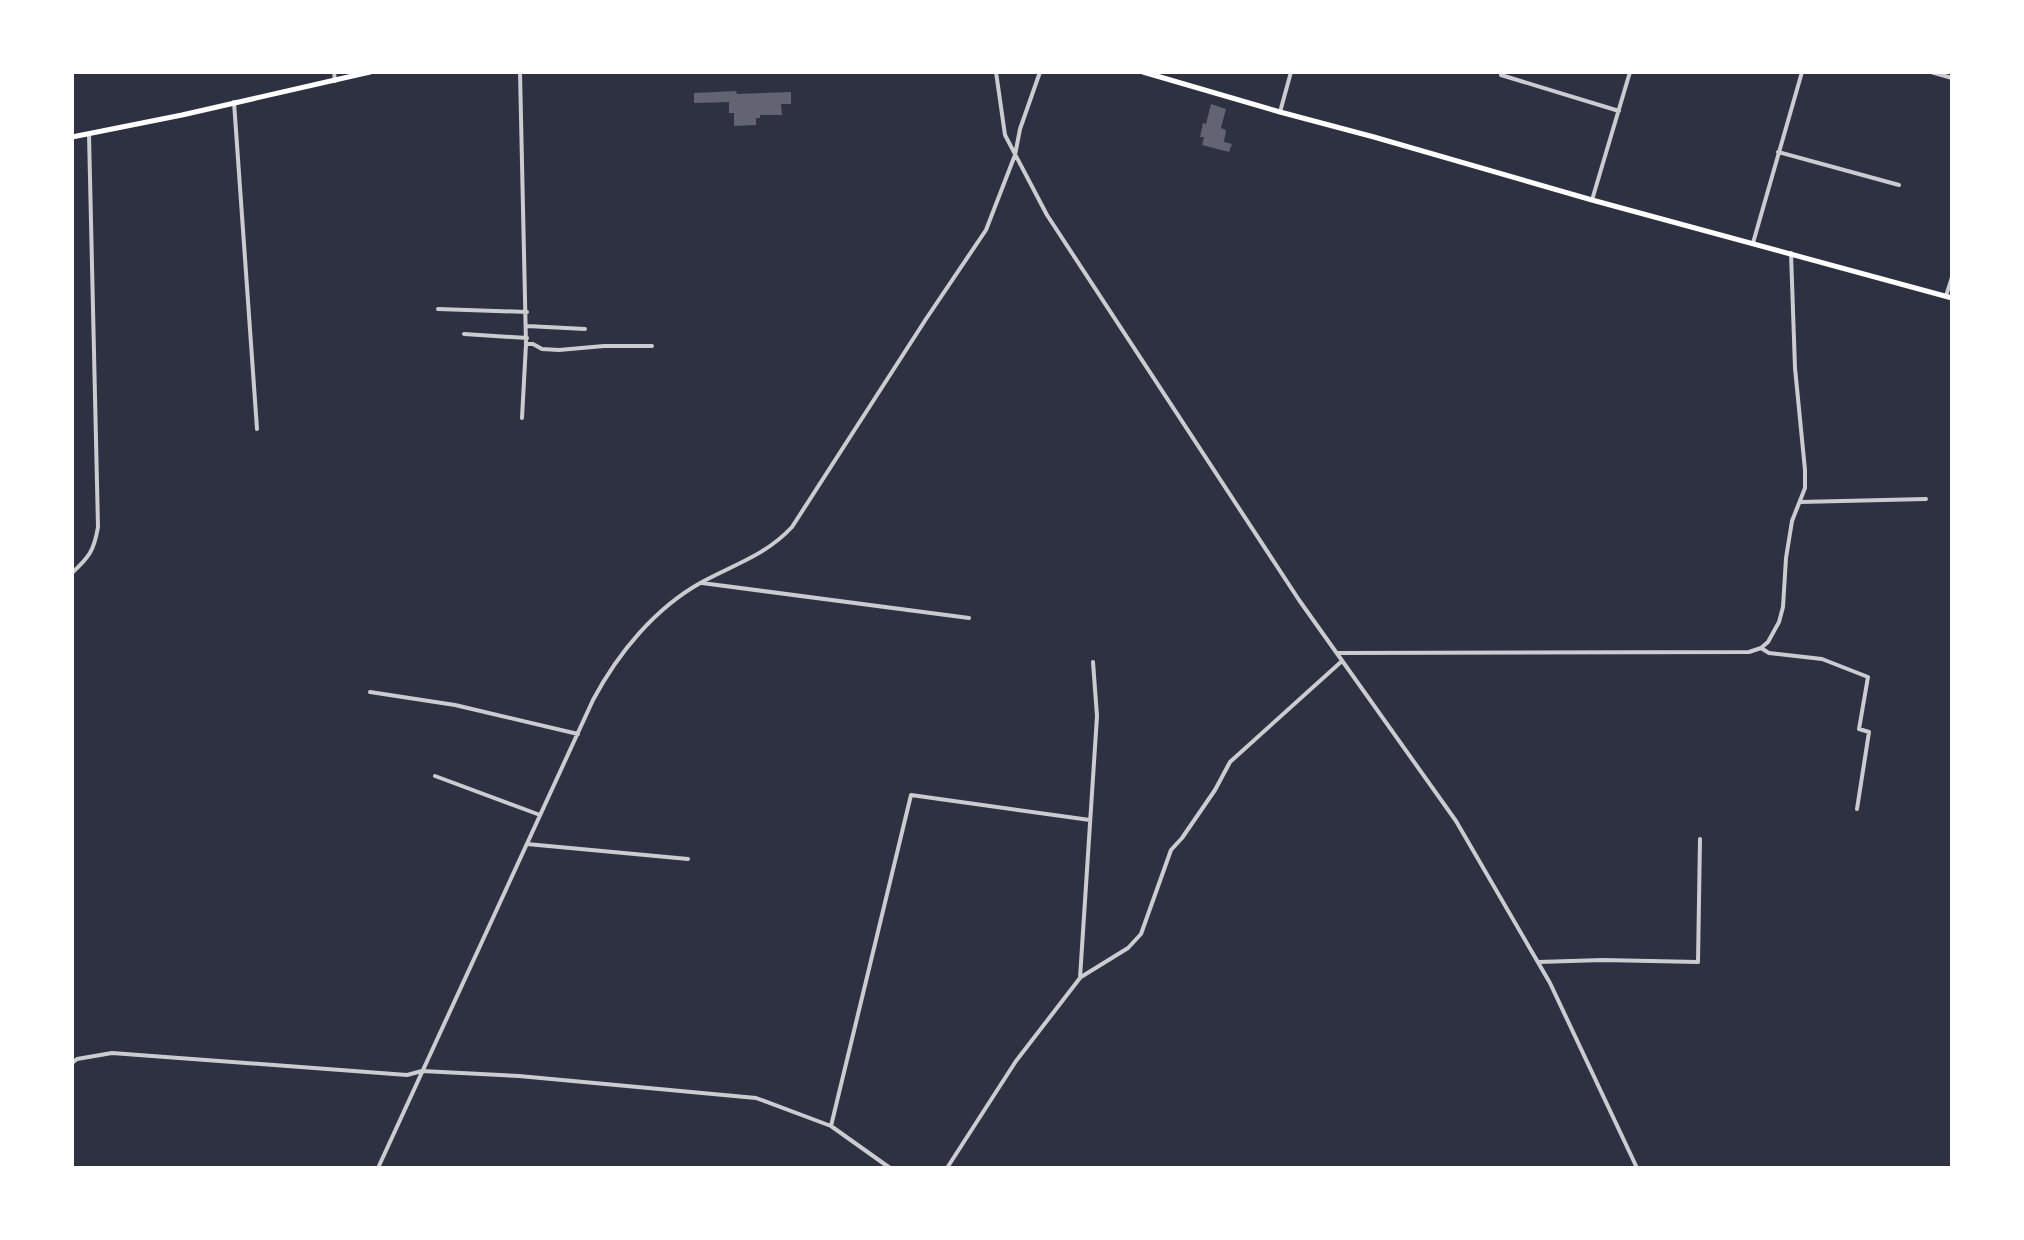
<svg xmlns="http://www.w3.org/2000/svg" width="2024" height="1240" font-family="Signika,sans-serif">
<rect width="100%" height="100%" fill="#2d3142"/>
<path fill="#626471" d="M736,91L737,94L791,92V104H781L782,115H760V118H756V125L734,126V113H729V102L694,103V93Z
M1211,104L1226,109L1221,128L1226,130L1224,142L1232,144L1229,152L1202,145L1204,137H1200L1203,123L1206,124Z"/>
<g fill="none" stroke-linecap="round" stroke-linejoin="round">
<path stroke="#caccd0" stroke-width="4" d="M334,72L335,81
M520,72L526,344H533L542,349L559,350L604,346H652
M996,72L1005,135L1047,215L1299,600L1456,821L1550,983L1637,1168
M1931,72L1952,78
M1501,75L1619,111
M234,102L257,429
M1280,112L1291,72
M1778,152L1899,185
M1592,200L1630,72
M1753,243L1802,72
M1946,296L1952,277
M438,309L527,312
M527,326L585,329
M464,334L527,338
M522,418L526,344
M1800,502L1926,499
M72,573C89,557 94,551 98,527L89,134
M702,583L969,618
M1761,648L1769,653L1822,659L1868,677L1859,729L1869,732L1857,809
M1337,653L1749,652L1761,648L1768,642L1779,622L1783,607L1786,558L1792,521L1805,488V470L1795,368L1791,253
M370,692L455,705L578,734
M435,776L540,815
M527,844L688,859
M1538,962L1603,960L1698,962L1700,839
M1081,977L1128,948L1141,934L1171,850L1182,838L1215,790L1230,762L1342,661
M72,1063L77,1059L112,1053L407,1075L422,1071L519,1076L756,1098L831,1126L890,1168
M831,1126L911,795L1090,820
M378,1168L593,700C618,653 655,608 702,582C735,564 766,555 792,527L926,319L986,230L1015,155L1020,129L1040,72
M947,1168L1016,1061L1080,978L1097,716L1093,662"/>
<path stroke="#fff" stroke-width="5" d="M1143,72L1280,112L1374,137L1592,200L1952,298
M72,137L182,115L370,72"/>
</g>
<rect width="2024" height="1240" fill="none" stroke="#ffffff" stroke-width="148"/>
</svg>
